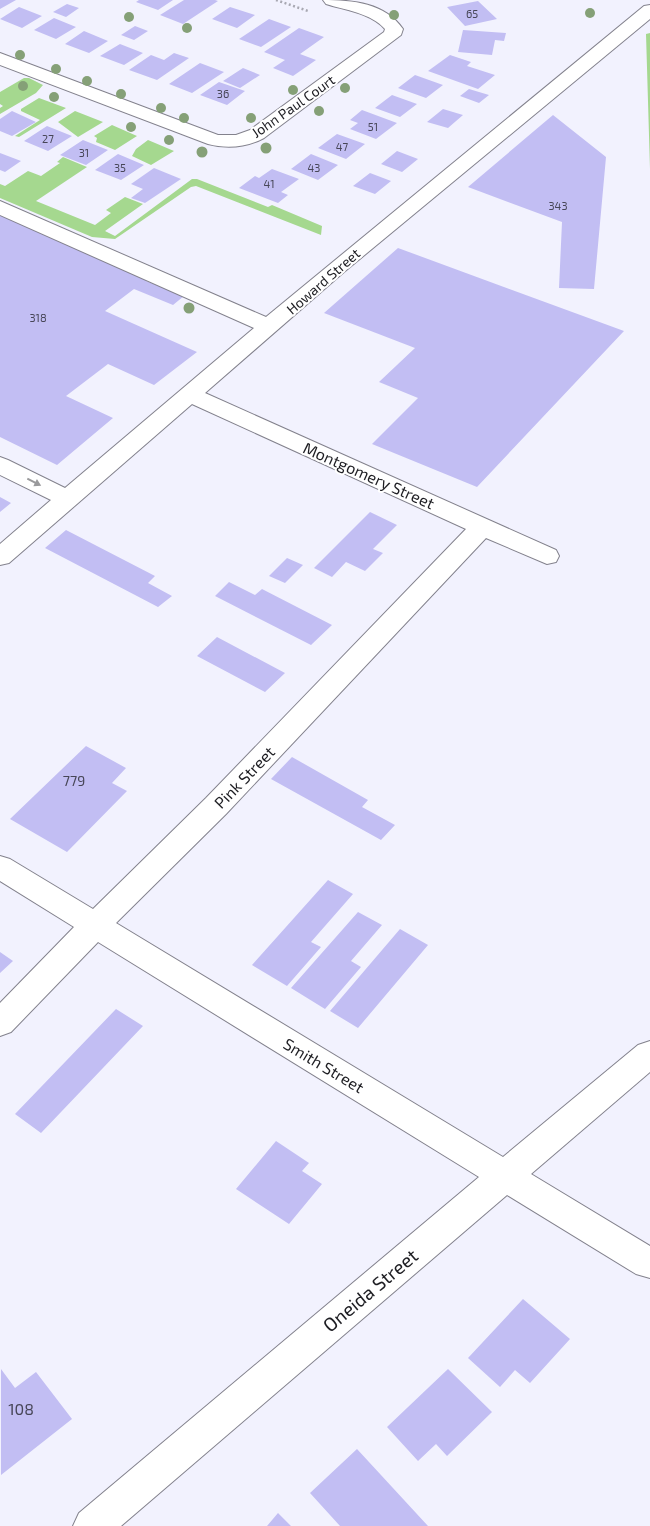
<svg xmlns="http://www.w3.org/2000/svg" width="650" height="1526" font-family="'Exo 2',sans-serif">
<rect width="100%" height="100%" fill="#f2f2fe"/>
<path fill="#a5d88f" d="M650,33V169L646,34Z
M24,78H29L43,85L36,93L0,114V108L3,106L0,104V92Z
M39,98L66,108L19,137L15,136L40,120L21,111V109Z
M75,111L103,122L78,137L58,122Z
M112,125L137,136L115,150L96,142L97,138L94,136Z
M148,140L174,151L151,165L132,156L136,149Z
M63,157L87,167L36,201L95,225L111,213L106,210L125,197L143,204L105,231L115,236L192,179H197L268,207L272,205L322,226L321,235L196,186L191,187L115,239L92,237L0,198V184L5,186L28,171L41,176L60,163L57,162Z"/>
<path fill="#c2bef3" d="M0,0H16L0,9Z
M139,0H173L158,10L136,2Z
M184,0H215L218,1L183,24L160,15Z
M478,1L497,19L465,26L447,7Z
M67,4L79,8L66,17L53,12Z
M19,7L42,16L22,28L0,19Z
M230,7L255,15L237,28L212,19Z
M54,18L76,27L56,39L34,30Z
M269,19L291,27L261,47L239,39Z
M135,26L148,31L134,40L121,35Z
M299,28L324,37L300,54L316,60L293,76L273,68L285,60L264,52Z
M463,30L506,33L504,41L495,40L492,55L458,52Z
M84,31L108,41L89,53L65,44Z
M120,44L143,53L124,65L100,56Z
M174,53L189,58L157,80L129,70L151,55L164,60Z
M450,55L471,62L467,66L495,75L478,89L428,71Z
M200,63L224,72L192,93L169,84Z
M243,68L260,75L240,88L223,81Z
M415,75L443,85L426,98L398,88Z
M219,82L245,91L227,105L200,95Z
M469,89L489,95L479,103L460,96Z
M392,95L417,104L400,117L375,108Z
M443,109L463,115L448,128L427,122Z
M362,110L397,123L376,139L350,129L358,123L350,120Z
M12,111L36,122L12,136L0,131V119Z
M553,115L606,157L594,289L559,288L562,222L468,187Z
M47,126L72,136L48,151L24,141Z
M337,134L365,144L346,159L318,148Z
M83,140L108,150L86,165L60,155Z
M397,151L418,159L402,172L381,164Z
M0,153L21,161L5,172L0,170Z
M118,154L144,165L121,180L95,170Z
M311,154L338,165L318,180L291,169Z
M154,168L181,179L145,203L131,198L143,189L131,184Z
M272,169L299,179L281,192L288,195L278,203L239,188L255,176L259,178Z
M370,173L391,181L375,194L353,186Z
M0,212L150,277L146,281L184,296L173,305L134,289L105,311L197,352L154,385L108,364L66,396L113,418L57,465L0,437Z
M398,248L624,331L477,487L372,444L418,398L379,382L415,348L324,313Z
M0,497L11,503L0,512Z
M370,512L397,525L373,549L383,553L365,571L346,562L332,577L314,568Z
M66,530L155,576L148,583L172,596L158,607L45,548Z
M287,558L303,565L285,583L269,576Z
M229,582L255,595L262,589L332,625L311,645L215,596Z
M217,637L285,673L265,692L197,656Z
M86,746L126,768L112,783L127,791L67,852L10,819Z
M292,757L368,800L362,807L395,825L381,840L271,779Z
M328,880L353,894L311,942L321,947L287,986L252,965Z
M358,912L382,925L351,961L361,967L325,1009L291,988Z
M400,929L428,945L358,1028L330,1011Z
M0,952L13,961L0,973Z
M116,1009L143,1026L41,1133L15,1114Z
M276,1141L309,1163L302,1171L322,1184L289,1224L236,1189Z
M523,1299L570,1339L530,1383L515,1370L500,1387L468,1358Z
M1,1369L15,1388L36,1372L72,1419L1,1475Z
M448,1369L492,1412L447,1456L436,1444L418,1461L387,1427Z
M357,1449L428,1526H340L310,1493Z
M278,1513L291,1526H267Z"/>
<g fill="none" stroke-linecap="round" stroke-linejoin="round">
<g stroke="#83828d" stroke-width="2">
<path id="minor" d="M323,0C353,0 385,3 403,29L401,35L264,138C247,147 227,149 208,144L0,65V53L218,135H236L250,130L384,32L385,29C371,13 345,10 326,4Z
M650,5V19L344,272L205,393L556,550L559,556L556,562L547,564L486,538L226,814L116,923L503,1157L638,1045L650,1041V1072L531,1174L650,1246V1278L636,1274L507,1195L121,1526H73L79,1513L479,1177L98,942L11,1032L0,1036V1003L74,927L0,881V856L10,859L93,909L206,798L466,529L192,404L9,563L0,565V544L51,500L0,475V457L8,460L65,488L254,328L0,215V201L266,317L644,6Z"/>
</g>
<path stroke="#a8a8b2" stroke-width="2.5" stroke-dasharray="2 2.5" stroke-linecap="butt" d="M276,0L308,11"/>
<use href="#minor" fill="#fff" fill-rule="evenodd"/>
</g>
<g fill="#85a077">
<circle cx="590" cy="13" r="5"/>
<circle cx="394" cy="15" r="5"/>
<circle cx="129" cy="17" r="5"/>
<circle cx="187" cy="28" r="5"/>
<circle cx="20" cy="55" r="5"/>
<circle cx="56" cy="69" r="5"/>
<circle cx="87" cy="81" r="5"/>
<circle cx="23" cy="86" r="5"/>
<circle cx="345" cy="88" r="5"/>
<circle cx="293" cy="90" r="5"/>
<circle cx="121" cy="94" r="5"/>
<circle cx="54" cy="97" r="5"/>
<circle cx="161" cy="108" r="5"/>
<circle cx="319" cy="111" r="5"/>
<circle cx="184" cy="118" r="5"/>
<circle cx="251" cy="118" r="5"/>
<circle cx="131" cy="127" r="5"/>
<circle cx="169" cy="140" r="5"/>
<circle cx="266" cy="148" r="5.5"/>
<circle cx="202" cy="152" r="5.5"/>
<circle cx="189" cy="308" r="5.5"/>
</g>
<defs><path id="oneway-solid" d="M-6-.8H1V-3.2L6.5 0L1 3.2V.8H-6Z" transform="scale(1.25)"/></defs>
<use fill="#9a9a9c" href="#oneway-solid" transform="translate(34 482) rotate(27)"/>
<g text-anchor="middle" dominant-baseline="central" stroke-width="4" stroke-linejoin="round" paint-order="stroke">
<g font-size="11" fill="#474657">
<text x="472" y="13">65</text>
<text x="223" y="93">36</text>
<text x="373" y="126">51</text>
<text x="48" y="138">27</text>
<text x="342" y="146">47</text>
<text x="84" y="152">31</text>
<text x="120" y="167">35</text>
<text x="314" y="167">43</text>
<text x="269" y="183">41</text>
<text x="558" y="205">343</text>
<text x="38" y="317">318</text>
</g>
<g font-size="14" fill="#1e1e23" stroke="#fff">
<text transform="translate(293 106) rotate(-35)">John Paul Court</text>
<text transform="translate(323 281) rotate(-41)">Howard Street</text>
</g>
<g font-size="14" fill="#474657">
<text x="74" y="780">779</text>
</g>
<g font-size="16" fill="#1e1e23" stroke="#fff">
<text transform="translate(369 475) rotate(24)">Montgomery Street</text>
<text transform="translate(244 777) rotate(-46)">Pink Street</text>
<text transform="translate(324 1065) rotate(31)">Smith Street</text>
</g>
<g font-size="16" fill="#474657">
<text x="21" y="1408">108</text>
</g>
<g font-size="19" fill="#1e1e23" stroke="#fff">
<text transform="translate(370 1290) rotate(-40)">Oneida Street</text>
</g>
</g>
</svg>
